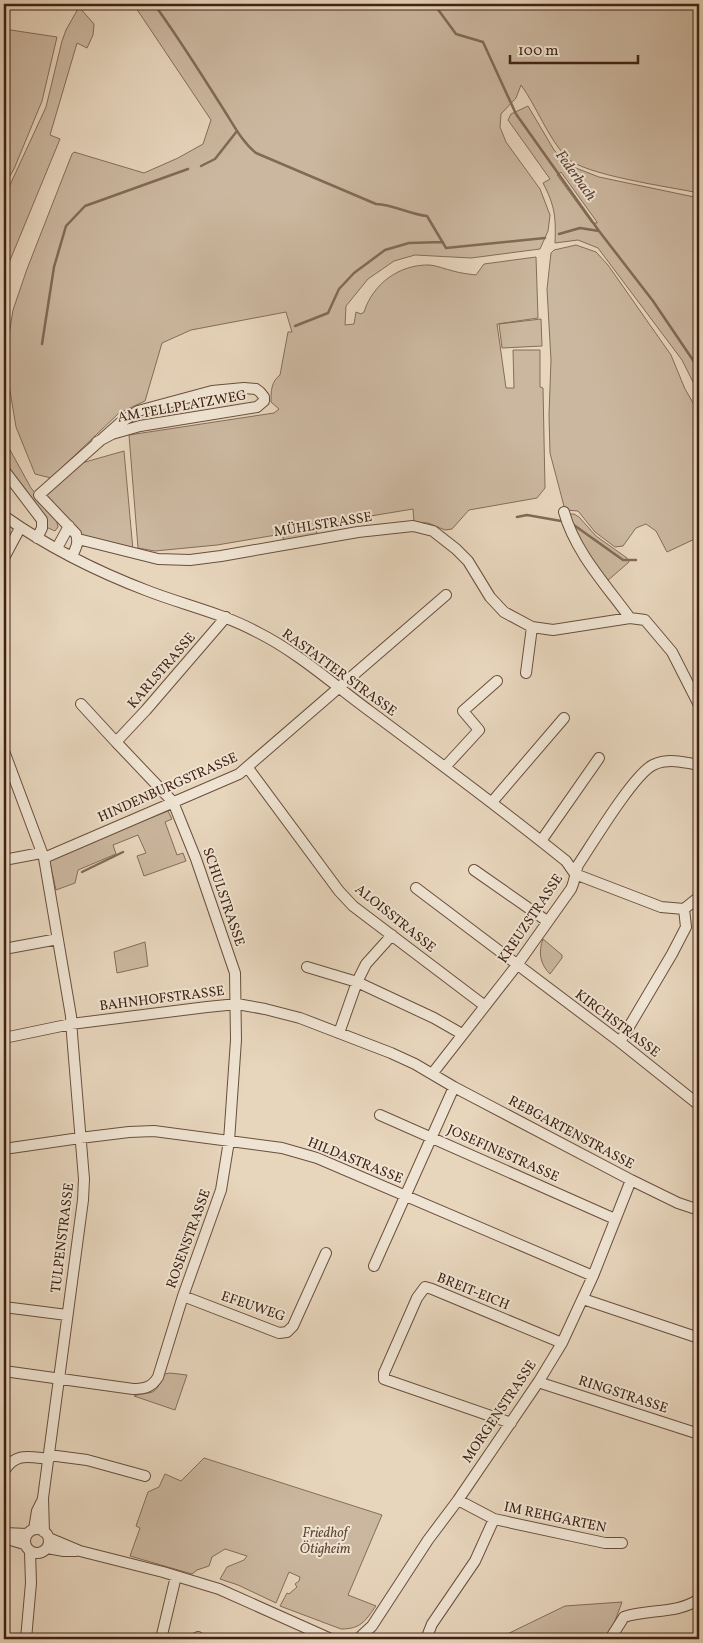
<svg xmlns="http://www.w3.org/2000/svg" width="703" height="1643" font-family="Vollkorn,serif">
<rect width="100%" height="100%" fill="#e7d5bc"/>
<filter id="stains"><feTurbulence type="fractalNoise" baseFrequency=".004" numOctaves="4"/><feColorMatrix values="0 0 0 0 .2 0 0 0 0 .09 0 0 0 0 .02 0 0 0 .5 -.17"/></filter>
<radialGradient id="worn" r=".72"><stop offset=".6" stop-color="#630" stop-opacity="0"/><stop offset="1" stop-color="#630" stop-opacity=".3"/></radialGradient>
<path fill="#cbb79f" stroke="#866c59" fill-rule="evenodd" d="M114,4H699V193C671,187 582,175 566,157C547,136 537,107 521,85L516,98L501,114L500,127L506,142L540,189L550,215L548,231L540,249L471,258L415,255L394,261L368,279L346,306L345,325L354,324L356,312L361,314L364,312C373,284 399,264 430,265C438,266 445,269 453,271C460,273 468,274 476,275L484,264L536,257L538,318L497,324L506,388H514L513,350H540V387L543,388L545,488L537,498L469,510L452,529L445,530L428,523L414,522L413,509L316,525L317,534L284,541L282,534L217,545L155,551L138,548L129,435L274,413L279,409L271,402C271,391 271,382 280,375L288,332H292L286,312L191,330L162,343L145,401L119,413L51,478L35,474L16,427L5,361L13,310L27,269L72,154L74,152L144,173L178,158L203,144L211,120L134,5Z
M79,7L94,24L93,35L87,48L77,43L50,135L60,139L4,275V198L46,107L62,41L66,30Z
M4,29L57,37L42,101L14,169L4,186Z
M528,106L554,150L568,165L599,177L699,198V394L682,360L598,248L578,240L555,243C556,217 555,206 543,183L550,179L508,120L511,114ZM561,172L597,222V223H592L557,175Z
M576,245L596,252L608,265L671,355L685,389L699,413V537L667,552L656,531L646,524L636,528L623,546L615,547L595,532L578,511L565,510L550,453L549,415L551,360L547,289L551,253L554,250Z
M541,319L542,346L502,348L499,324Z
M4,439L31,488L56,518L58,527L55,531L46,527L41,515L4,462Z
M124,451L133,550L81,537L43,494L78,464Z
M566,514H574L579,517L596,536L627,558L629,562L606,582L590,562Z
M168,811L172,819L165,822L177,855L183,853L186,861L144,876L137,856L146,853L138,835L113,845L116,854L78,870L75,883L56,890L49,858Z
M543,939L562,955V958L550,974C540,964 538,952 543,939Z
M145,942L148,966L117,973L114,952Z
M170,1373L187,1375L175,1410L134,1396C154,1390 154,1398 164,1374Z
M204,1458L382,1515L348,1595L376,1606C365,1621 361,1629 341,1629L280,1606L287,1593L289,1594L297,1587L295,1584L299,1581L300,1577L289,1572L276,1603L238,1585L220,1579L227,1567L244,1560L247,1556L225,1549L212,1557L209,1566L197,1570L192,1574L130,1556L140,1528L136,1526L148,1492L159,1487L165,1474L181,1481Z
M622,1602L615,1621L605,1639H497L565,1606Z"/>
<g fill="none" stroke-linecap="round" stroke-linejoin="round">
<path stroke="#826956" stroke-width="2.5" d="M154,4C179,38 201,74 224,110C233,124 242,142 256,153L376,204C395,205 409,214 427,216L446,248L545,238
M434,4L456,34L483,42L516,114L599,231L653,301L699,369
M201,166L215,159L237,131
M559,234L580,228L599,231
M295,326L328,313L339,289L354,273L385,250L409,243L443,242
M42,344L54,267L66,226L85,206L188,169
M517,517L527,515L561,521
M571,523L623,560H636
M82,872L123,852"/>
<g stroke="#6a4f3d" stroke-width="12">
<path id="minor" d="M4,470L42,520V528L37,538
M564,512C575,552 606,585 630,618
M4,516C48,547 98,572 148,591C184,605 222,613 257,632C299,653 334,685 371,712C437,761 503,810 566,861L575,874
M78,539L158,559L190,560L221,556L358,532L413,526L433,531L456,549L468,561L490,597L504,612L532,627L553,630L630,618L645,620L672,652L699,705
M57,548L69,526
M72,556C76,548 79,543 76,534L39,495L120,423L138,411L212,391L244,388L256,389L260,392L264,397V401L257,407L140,426L112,434L97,442
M4,558L20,528
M526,673L532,627
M81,704L116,742
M4,751L44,858L71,1016L72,1034L84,1179L83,1200L43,1498L44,1532
M445,767L479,730L463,711L497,681
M248,768L339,891L353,906L485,1006
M492,802L564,718
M541,841L599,758
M44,858L239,774L446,595
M4,860L41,853
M474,870L547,921
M575,874L661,907L684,909L699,897
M416,888L620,1042L699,1105
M4,949L58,939
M307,967L357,982L434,1018L462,1034
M339,1033L357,982L366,964L392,935
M4,1038L71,1024L207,1007L237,1004L265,1009L300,1018L391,1053L415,1064L454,1087L631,1180L678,1203L699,1210
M620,1042L672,954L686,927L684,909
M432,1074L517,965L571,889C575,881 575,873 578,865C592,844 634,774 653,765C668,758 684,762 699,765
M380,1115L615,1219
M4,1149L80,1138L129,1132L154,1131L282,1148L317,1158L593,1276
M374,1266L454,1087
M183,1296L279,1333L287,1332L293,1326L326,1253
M583,1299L699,1338
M4,1307L67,1315
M4,1371L133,1389C145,1389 152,1387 158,1377L183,1296L221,1190L229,1141L236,1040L235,973L196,859L173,802L116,742L146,710L226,617
M539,1381L544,1384L699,1434
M511,1423L384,1379V1373L417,1298L425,1287L432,1289L562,1343
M49,1455L87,1460L145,1476
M4,1471C16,1452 29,1457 49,1459
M458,1500L494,1519L605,1543H622
M25 1541a12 12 0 1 1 24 0a12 12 0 1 1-24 0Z
M34,1529L37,1511L43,1499
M4,1533L27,1534
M4,1538L24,1544
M49,1538L80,1551L163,1572L219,1589L331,1639
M47,1548L64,1551H76
M198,1637L200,1639
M26,1639L31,1583L30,1552
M161,1639L176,1576
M358,1639L372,1626L428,1540L458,1500L539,1381L562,1343L593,1276L631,1180
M426,1639L432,1624L475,1561L494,1519
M610,1639L624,1617C648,1609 678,1614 699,1599"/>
</g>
<use href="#minor" stroke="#efe4d3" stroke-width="10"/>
</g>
<g text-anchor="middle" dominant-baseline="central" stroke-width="4" stroke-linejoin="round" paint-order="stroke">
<g font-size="14" fill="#402213" stroke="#efe4d3">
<text transform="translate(182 407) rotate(-10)">AM TELLPLATZWEG</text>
<text transform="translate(323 525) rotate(-9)">MÜHLSTRASSE</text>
<text transform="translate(162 671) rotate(-49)">KARLSTRASSE</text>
<text transform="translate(339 673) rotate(36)">RASTATTER STRASSE</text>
<text transform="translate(168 788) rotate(-24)">HINDENBURGSTRASSE</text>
<text transform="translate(223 897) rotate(71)">SCHULSTRASSE</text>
<text transform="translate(395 919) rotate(39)">ALOISSTRASSE</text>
<text transform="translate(531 919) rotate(-56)">KREUZSTRASSE</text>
<text transform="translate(162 999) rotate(-7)">BAHNHOFSTRASSE</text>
<text transform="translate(617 1024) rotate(37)">KIRCHSTRASSE</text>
<text transform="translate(571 1133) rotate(28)">REBGARTENSTRASSE</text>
<text transform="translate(503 1154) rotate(24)">JOSEFINESTRASSE</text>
<text transform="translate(355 1161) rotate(22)">HILDASTRASSE</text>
<text transform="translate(63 1238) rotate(-83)">TULPENSTRASSE</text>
<text transform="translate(189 1239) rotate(-70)">ROSENSTRASSE</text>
<text transform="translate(473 1292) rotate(22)">BREIT-EICH</text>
<text transform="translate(253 1307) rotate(19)">EFEUWEG</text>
<text transform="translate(623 1395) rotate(18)">RINGSTRASSE</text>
<text transform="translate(500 1412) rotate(-56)">MORGENSTRASSE</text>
<text transform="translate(555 1518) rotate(12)">IM REHGARTEN</text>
</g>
<g font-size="14" font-style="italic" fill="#634736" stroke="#efe4d3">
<text x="325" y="1533">Friedhof<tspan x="325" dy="16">Ötigheim</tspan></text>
</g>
<g font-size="15" font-style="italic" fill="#614535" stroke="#efe4d3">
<text transform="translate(575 176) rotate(54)">Federbach</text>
</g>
</g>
<rect width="703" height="1643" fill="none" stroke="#e7d5bc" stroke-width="20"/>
<rect x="5" y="5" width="693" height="1633" fill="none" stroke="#402213" stroke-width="2.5"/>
<rect x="10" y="10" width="683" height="1623" fill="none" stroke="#402213"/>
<path d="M510 55v8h128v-8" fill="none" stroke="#402213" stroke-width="2.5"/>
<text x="518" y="55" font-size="15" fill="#402213" stroke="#efe4d3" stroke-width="4" paint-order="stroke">100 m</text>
<rect width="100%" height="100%" filter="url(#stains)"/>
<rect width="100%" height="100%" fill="url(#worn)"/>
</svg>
